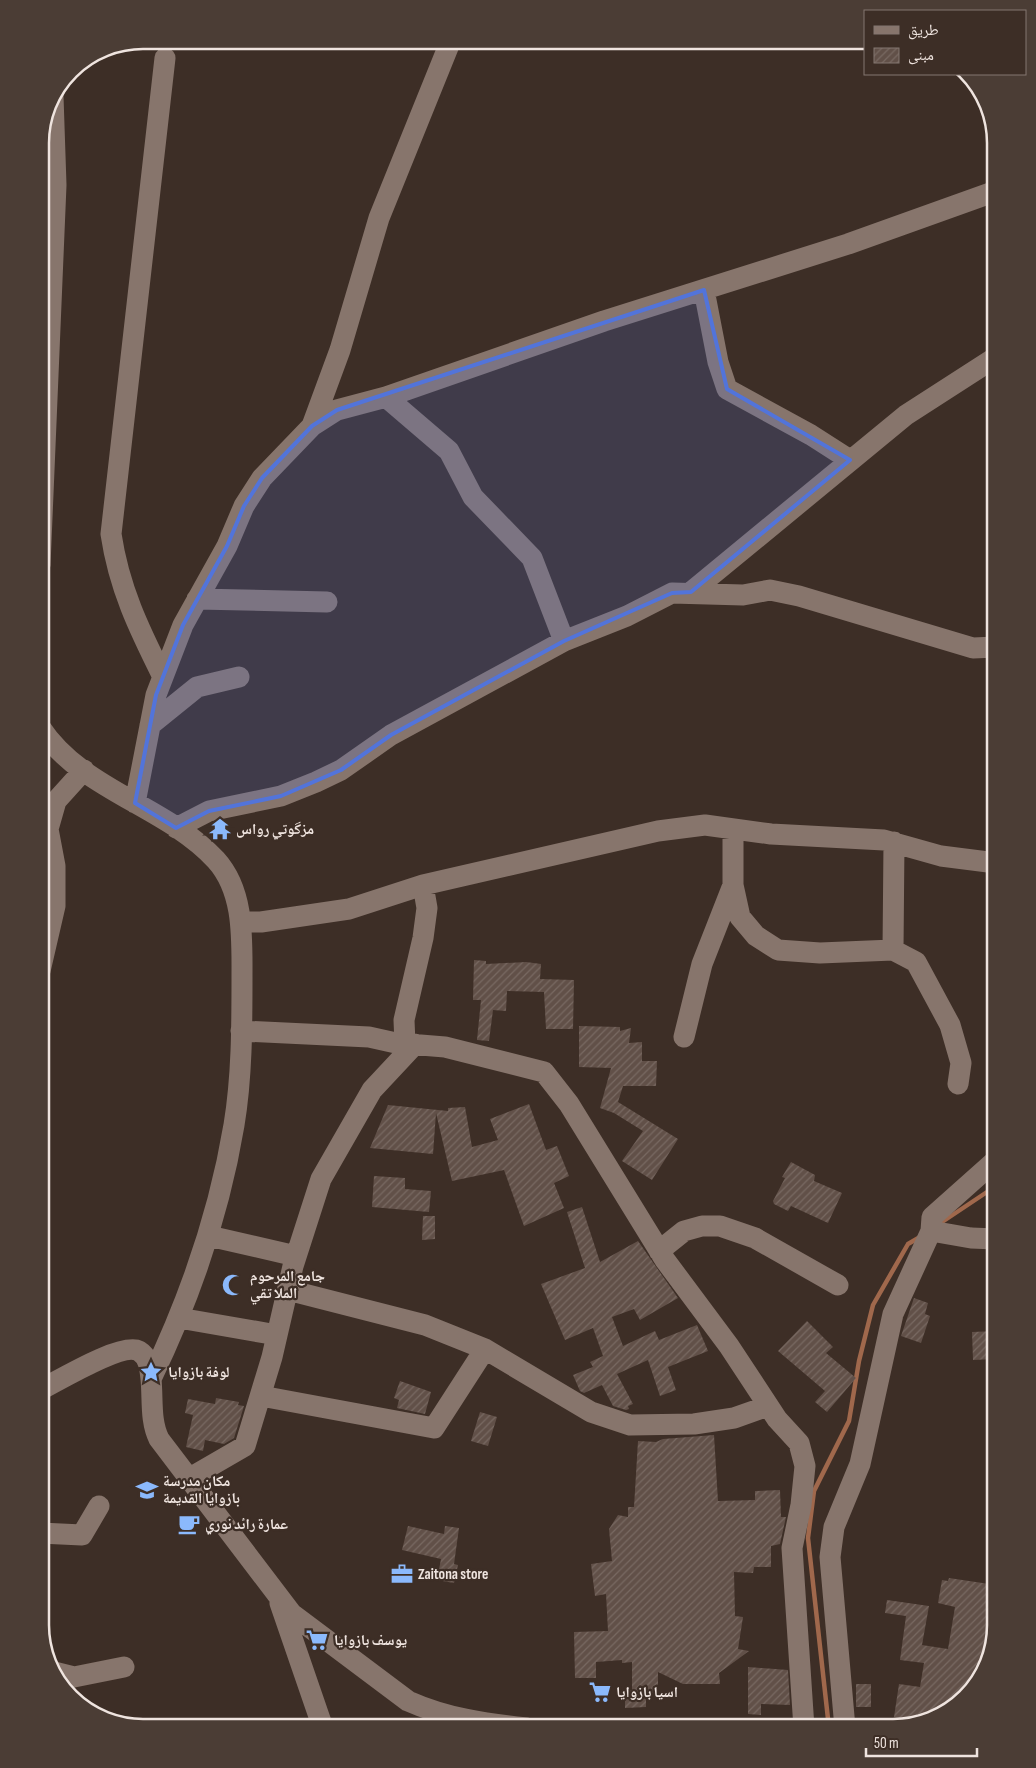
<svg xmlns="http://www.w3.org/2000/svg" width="1036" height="1768" font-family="'Sofia Sans Condensed','Noto Naskh Arabic',sans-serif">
<defs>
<pattern id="building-hatch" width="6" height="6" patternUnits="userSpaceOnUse" patternTransform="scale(1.25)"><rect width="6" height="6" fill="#615048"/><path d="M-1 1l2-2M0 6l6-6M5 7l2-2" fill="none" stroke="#786962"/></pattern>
</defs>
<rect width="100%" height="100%" fill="#3d2e26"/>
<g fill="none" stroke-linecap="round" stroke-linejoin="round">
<path stroke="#a0684c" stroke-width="4.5" d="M939,1224L996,1186
M829,1728L808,1538L814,1491L849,1421L859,1361L873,1305L908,1244L920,1237"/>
</g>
<path fill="url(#building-hatch)" d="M474,960L486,961V964L526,962L541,964L540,979L574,980L573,1029H546L544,992L507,991L506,1011L493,1010L489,1041L477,1040L481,1000H473Z
M579,1026L620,1027V1031L631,1028L629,1043L642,1042V1061H657L656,1086H623L618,1102L678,1139L652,1180L622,1161L643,1131L614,1113L600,1108L611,1068L579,1067Z
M529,1104L546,1150L557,1146L569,1176L554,1183L564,1208L524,1226L504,1170L452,1181L436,1113L433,1154L370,1148L388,1105L448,1111V1108L465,1107L472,1147L498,1140L490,1119Z
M791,1162L815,1175L814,1181L842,1193L828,1223L791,1206L788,1211L774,1204L773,1201L785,1178L782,1177Z
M374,1176L405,1178V1189L431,1191L429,1212L372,1207Z
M582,1207L600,1262L638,1241L678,1298L640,1320L634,1309L612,1317L623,1346L655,1331L659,1340L697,1325L708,1351L668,1367L676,1390L660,1396L648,1360L617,1374L633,1404L628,1406L629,1409L626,1410L613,1406L602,1385L584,1393L580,1391L573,1375L593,1367L590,1362L603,1356L593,1328L565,1340L541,1284L585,1268L567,1212Z
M423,1216H435V1239L422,1240Z
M914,1298L928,1303L925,1314L930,1316L921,1343L901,1336Z
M807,1321L833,1347L826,1353L856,1378L827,1412L815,1402L825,1391L778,1351Z
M996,1331V1359L973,1360L972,1332Z
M400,1381L431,1392L425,1414L397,1408L399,1400L394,1398Z
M216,1398L239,1402L238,1405L244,1406L234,1438L224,1444L205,1440L203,1451L186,1447L193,1415L185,1413L188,1399L215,1404Z
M480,1412L497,1417L488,1446L471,1441Z
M714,1435L718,1501L755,1500V1491L780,1490L781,1517H786L780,1544L771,1546V1567H754L753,1573L734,1572L735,1616L743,1617L738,1649L749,1651L719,1673L720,1684H683L658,1672V1693H646V1707L625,1708V1690H632V1662L622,1663V1660L596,1662V1678H575L574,1632L608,1631L606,1594L595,1596L591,1564L612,1561L609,1529L618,1515L628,1517V1507H634L638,1441L656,1442L663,1439Z
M408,1526L444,1534L445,1526L459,1528L454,1564L458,1565L454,1583L437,1580L441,1559L402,1550Z
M949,1578L996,1585V1626L983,1669L978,1668V1683L940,1717L917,1714L916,1720L894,1717L899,1684L920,1687L924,1663L900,1660L906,1616L885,1613L887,1600L929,1606L922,1645L948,1649L955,1607L938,1603L942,1580L948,1581Z
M748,1667L788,1670L790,1705L761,1704V1715L748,1714Z
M856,1684H871V1707H856Z"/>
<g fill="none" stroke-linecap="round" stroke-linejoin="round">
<path stroke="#87756c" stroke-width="21" d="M704,290L718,362L727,389L811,435L850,460
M386,397L449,451L473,497L532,558L564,641
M312,426L340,350L379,218L451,40
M40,565L56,185L53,96
M691,592L906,415L996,357
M197,599L327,602
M163,677C139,629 119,588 111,534L165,58
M150,725L197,687L239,677
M40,727C82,791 165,805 216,860C244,891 242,937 242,976C242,1026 242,1077 234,1125C219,1215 190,1298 151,1379
M135,803L156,695L183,625L227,546L244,506L262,478L312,426L337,410L386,397L604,321L848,244L996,191
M176,828L209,811L281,796L316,782L341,770L391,735L564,641L627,616L672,593L743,595L770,590L799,596L973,648L996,647
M733,829V885L740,917L756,936L778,950L820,953L893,950L916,962L950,1025L961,1063L958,1084
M241,922H261L349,909L423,885L658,831L705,825L771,834L884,840L941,856L996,863
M893,950L894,842
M40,971L55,906V866L48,829L56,801L84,770
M241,1031L369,1037L396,1043L445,1047L544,1072L569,1104L665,1260L729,1346L777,1419L799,1443L805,1466L801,1505L792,1548L804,1728
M684,1037L702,964L733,885
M405,1044L404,1020L423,938L427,908L423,885
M931,1231L971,1238L996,1239
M209,1236L296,1256
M659,1251L684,1231L702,1226H720L755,1238L838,1285
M288,1290L425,1325L485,1349L591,1412L630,1425L694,1424L734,1418L768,1406
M179,1318L277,1335
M40,1390C58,1381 122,1342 139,1351C149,1357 150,1369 151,1379C153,1399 150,1421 159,1439L292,1614L408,1701C446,1718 486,1724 527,1728
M261,1396L434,1428L485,1349
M188,1479L245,1446L272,1357L293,1266L321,1179L372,1090L415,1044
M40,1533L82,1535L99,1506
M280,1603L323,1728
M50,1671L74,1677L124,1667
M845,1728L830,1557L834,1527L860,1464L893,1314L931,1231L932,1217L996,1160"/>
</g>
<path fill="#5274da" fill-opacity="0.2" stroke="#5274da" stroke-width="4" stroke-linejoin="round" d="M704,290L727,389L850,460L691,592L672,593L564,641L391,735L341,770L281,796L209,811L176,828L135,803L156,695L183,625L227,546L244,506L262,478L312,426L337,410Z"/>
<defs>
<g id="temple-bare" transform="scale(1.725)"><path d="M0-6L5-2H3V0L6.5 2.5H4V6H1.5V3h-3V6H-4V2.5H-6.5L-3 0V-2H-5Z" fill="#8bb9fc" stroke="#3d2e26" stroke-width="2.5" paint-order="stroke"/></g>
<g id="mosque-bare" transform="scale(1.725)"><path d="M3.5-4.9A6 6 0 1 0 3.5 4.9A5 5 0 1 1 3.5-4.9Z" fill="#8bb9fc" stroke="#3d2e26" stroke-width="2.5" paint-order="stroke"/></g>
<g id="sight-bare" transform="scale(1.725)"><path d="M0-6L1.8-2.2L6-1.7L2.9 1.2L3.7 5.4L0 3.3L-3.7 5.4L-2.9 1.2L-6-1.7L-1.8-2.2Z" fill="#8bb9fc" stroke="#3d2e26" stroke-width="2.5" paint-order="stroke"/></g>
<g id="school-bare" transform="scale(1.725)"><path d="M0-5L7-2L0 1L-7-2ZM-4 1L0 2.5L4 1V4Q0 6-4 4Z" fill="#8bb9fc" stroke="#3d2e26" stroke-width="2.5" paint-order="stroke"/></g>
<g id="cafe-bare" transform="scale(1.725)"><path d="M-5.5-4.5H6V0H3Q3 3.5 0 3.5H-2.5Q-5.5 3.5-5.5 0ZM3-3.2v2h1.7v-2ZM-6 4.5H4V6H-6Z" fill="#8bb9fc" stroke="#3d2e26" stroke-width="2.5" paint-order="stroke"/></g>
<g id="office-bare" transform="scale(1.725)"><path d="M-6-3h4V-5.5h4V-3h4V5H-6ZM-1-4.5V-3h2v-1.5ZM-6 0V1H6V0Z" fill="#8bb9fc" stroke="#3d2e26" stroke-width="2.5" paint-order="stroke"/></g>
<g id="supermarket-bare" transform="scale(1.725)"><path d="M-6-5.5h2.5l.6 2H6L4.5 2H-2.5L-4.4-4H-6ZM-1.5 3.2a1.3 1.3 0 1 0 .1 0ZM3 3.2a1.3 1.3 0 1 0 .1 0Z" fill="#8bb9fc" stroke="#3d2e26" stroke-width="2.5" paint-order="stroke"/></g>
</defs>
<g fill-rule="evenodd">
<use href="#temple-bare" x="220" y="829"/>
<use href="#mosque-bare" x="233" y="1285"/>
<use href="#sight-bare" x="151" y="1372"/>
<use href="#school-bare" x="147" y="1490"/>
<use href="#cafe-bare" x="189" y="1524"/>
<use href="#office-bare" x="402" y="1574"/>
<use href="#supermarket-bare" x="317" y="1640"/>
<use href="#supermarket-bare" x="600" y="1692"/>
</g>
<g text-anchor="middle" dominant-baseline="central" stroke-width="4.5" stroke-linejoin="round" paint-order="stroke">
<g font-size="15" font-weight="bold" fill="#efe4df" stroke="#3d2e26" text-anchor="start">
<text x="236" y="829">مزگوتي رواس</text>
<text x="250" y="1276">جامع المرحوم<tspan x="250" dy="17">الملا تقي</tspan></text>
<text x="168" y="1372">لوفة بازوايا</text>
<text x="163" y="1481">مكان مدرسة<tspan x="163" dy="17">بازوايا القديمة</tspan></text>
<text x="205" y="1524">عمارة رائد نوري</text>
<text x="418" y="1574">Zaitona store</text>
<text x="334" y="1640">يوسف بازوايا</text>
<text x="616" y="1692">اسيا بازوايا</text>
</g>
</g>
<path d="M0 0H1036V1768H0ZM143 49H893A94 94 0 0 1 987 143V1625A94 94 0 0 1 893 1719H143A94 94 0 0 1 49 1625V143A94 94 0 0 1 143 49Z" fill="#4b3d35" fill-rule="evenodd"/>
<path fill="none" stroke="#efe4df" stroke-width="2.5" d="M143 49H893A94 94 0 0 1 987 143V1625A94 94 0 0 1 893 1719H143A94 94 0 0 1 49 1625V143A94 94 0 0 1 143 49Z"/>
<rect x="864" y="10" width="162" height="65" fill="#3d2e26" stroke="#847770"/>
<rect x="874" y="26" width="25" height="8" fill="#87756c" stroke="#847770"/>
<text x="908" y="35" font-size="15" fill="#efe4df">طريق</text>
<rect x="874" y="48" width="25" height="15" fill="url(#building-hatch)" stroke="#847770"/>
<text x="908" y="60" font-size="15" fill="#efe4df">مبنى</text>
<path d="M866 1748v8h111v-8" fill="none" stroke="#efe4df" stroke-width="2.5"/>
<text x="874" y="1748" font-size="15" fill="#efe4df" stroke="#3d2e26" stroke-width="4" paint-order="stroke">50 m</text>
</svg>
